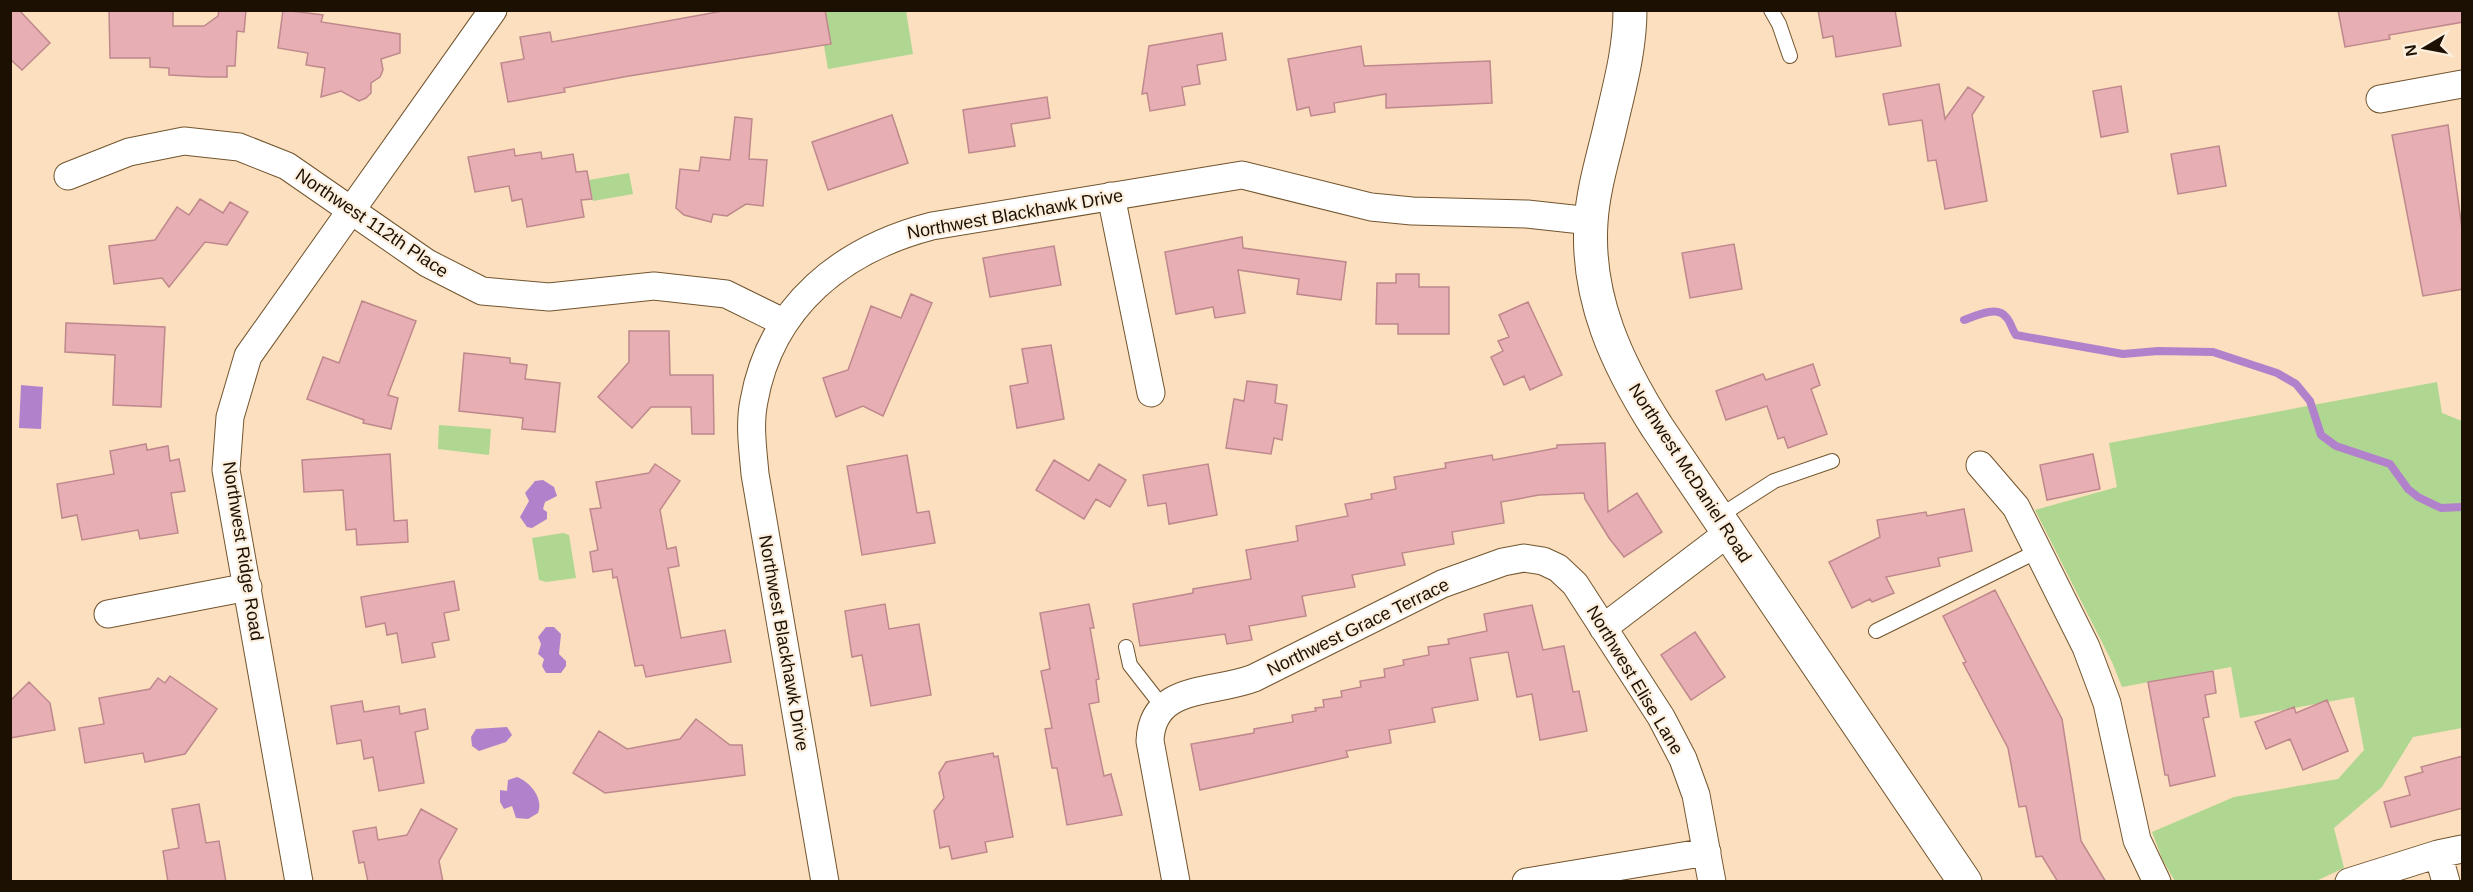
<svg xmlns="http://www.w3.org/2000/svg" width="2473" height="892" font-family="Arial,sans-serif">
<rect width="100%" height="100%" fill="#fbdfbe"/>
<path fill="#afd791" d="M818,11H906L913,54L828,69Z
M629,173L633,194L593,201L589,180Z
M2437,382L2442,413L2462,421V728L2413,737L2382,787L2334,828L2344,868L2316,881H2175L2163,861L2152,832L2234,797L2338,779L2364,750L2354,697L2240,718L2231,667L2122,687L2112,662L2035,510L2117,487L2109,443Z
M439,425L491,429L489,455L438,449Z
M563,533L569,535L576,578L546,582L539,580L532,538Z"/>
<path fill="#b182cb" d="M21,385L43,387L41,429L19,428Z
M543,480L554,487L557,496L545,502L543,509L547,512V519L532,528L527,527L520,517L529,501L525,493L535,481Z
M546,627H554L561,634L559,654L566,661V666L561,673H546L542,666L544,659L538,654L541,644L538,637Z
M507,727L512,735L506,742L479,751L472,746L471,737L476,729Z
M517,777C530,782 544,798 538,813L528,819L516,818L512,806L504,809L500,802V790L507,791L508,780Z"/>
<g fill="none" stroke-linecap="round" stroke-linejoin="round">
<path stroke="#b182cb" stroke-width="8" d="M1964,320C1975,316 1997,305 2006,317C2011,322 2012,330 2016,335L2123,354L2158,351L2213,352L2277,373L2296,384L2310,401L2321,435L2336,446L2390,464L2408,489L2418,497L2441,508L2462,507"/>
</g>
<path fill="#e7aeb3" stroke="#bf888d" stroke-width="1.5" d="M10,10H19L50,43L22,70L10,59Z
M109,10H173V26H204L218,16L219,10H246L244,32L237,31L235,66H227V77H208L169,75V68L150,67V58H110Z
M283,10L323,15L321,22L400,34V53L381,59L383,70L380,77L371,83V93L366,98L359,101L341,91L321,97L325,68L306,65L308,53L278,48Z
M728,10H825L831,44L629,76L564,88L565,92L508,102L501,63L524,59L520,37L550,32L552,42Z
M1818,10H1895L1901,46L1836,57L1833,36L1823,38Z
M2338,10H2463V22L2389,35L2390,39L2345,47Z
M1222,33L1226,60L1197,65L1200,84L1182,87L1185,105L1150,111L1147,93L1142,94L1149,46Z
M1361,46L1364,66L1490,61L1492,103L1386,108V94L1334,103L1335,112L1311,116L1309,107L1297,110L1288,59Z
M1939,84L1945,119L1968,87L1984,97L1972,115L1987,201L1945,209L1936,160L1928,161L1922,120L1889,125L1883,94Z
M2121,86L2128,132L2101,137L2093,91Z
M1047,97L1050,118L1011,124L1015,146L969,153L963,110Z
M892,115L908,163L828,190L812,142Z
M735,117L752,119L749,159L767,160L763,206L746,204L727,216L713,214L711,222L684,215L676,208L680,169L699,171L701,157L730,160Z
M2448,125L2463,236V289L2423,296L2392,135Z
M2219,146L2226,186L2178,194L2171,154Z
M514,149L515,156L541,152L542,159L573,154L576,172L587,171L592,199L581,200L584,217L527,227L522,199L512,201L509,186L475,192L468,157Z
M200,199L223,213L230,202L248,212L227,245L205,242L169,287L162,278L114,284L109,246L155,240L177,207L189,215Z
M1242,237L1243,248L1346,262L1341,300L1297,294L1299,279L1238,270L1245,313L1215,318L1213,307L1176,314L1165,252Z
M1734,244L1742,289L1690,298L1682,253Z
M1054,246L1061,285L990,297L983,258Z
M1396,274H1419V287H1449V334H1398V324H1376L1377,283H1396Z
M911,294L932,303L883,416L863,406L836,417L823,378L848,370L871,306L901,318Z
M362,301L416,321L388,395L398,398L391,429L363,423L364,420L307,399L323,357L339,363Z
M1528,302L1562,375L1530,390L1524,376L1504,385L1491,357L1503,351L1498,341L1509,337L1499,315Z
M66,323L165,327L161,407L113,405L115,355L65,352Z
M629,331H669L670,375H713L714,434H692L691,407H651L632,428L598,397L629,362Z
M1051,345L1064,419L1017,428L1010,386L1028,383L1022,349Z
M464,353L510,358V363L527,365L525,379L560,383L555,432L522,429L523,418L459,411Z
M1813,364L1820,385L1811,389L1827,434L1788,448L1784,437L1778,439L1767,406L1726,420L1716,391L1763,374L1766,380Z
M1247,381L1277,385L1275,403L1287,405L1282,440L1274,438L1271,454L1226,448L1234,399L1244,401Z
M1605,443L1608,512L1637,493L1662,532L1624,557L1609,538L1585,499L1584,493L1539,495L1501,502L1504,523L1452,532L1454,544L1402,553L1405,565L1352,575L1355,587L1302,596L1306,616L1249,626L1252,640L1227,644L1225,634L1140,646L1133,604L1193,593V589L1251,579L1246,550L1298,541L1296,526L1348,516L1345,504L1372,499L1371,494L1396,489L1394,477L1446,468L1445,463L1492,455L1493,460L1557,448V445Z
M146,444L147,450L168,446L170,461L179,459L185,491L171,493L178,533L140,539L138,530L82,540L77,515L62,518L57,484L114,474L110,451Z
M390,454L394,521L407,520L408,542L357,545L356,529L346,530L343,490L304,492L302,460Z
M2093,454L2100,489L2047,500L2040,465Z
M907,455L917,513L929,511L935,543L862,555L847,466Z
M1054,460L1089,481L1099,464L1126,480L1110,507L1096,499L1084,519L1036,490Z
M655,464L680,481L660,510L667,549L676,547L679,566L668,568L681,638L725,630L731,662L646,677L643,665L635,666L617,577L613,578L612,569L593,572L590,552L598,550L590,509L601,508L596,482L649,473Z
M1208,464L1217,515L1169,524L1166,503L1148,506L1143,475Z
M1964,509L1972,551L1938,558L1940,566L1886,577L1894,593L1872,602L1870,599L1852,608L1829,562L1880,537L1877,520L1926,512L1927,516Z
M454,581L459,610L444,613L449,640L432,643L435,657L402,663L397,633L387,635L385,623L366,627L361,597Z
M1995,590L2062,719L2081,841L2106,882H2058L2042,856L2036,857L2026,806L2019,807L2008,748L1963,663L1966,662L1943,616Z
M885,604L889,629L919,624L931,695L871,706L862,655L852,657L845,611Z
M1089,604L1094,628H1090L1099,679L1096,680L1099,702L1089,704L1104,776L1111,774L1122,815L1067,825L1057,768H1052L1045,729L1052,728L1041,671L1050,669L1040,613Z
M1532,605L1543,650L1564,646L1573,692L1579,691L1587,731L1540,740L1532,694L1517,697L1508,652L1470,658L1478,700L1432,708L1435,722L1389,730L1391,743L1346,751L1348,757L1200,790L1191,744L1254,733V729L1293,722L1292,715L1316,711L1315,708L1324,707L1323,700L1342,697L1341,691L1361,687L1360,681L1385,677L1384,669L1404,665L1403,660L1429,655L1428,647L1449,644L1448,639L1487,631L1484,614Z
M1695,632L1725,677L1691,700L1661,655Z
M2213,671L2216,693L2205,695L2209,717L2203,718L2215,776L2170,786L2168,775H2165L2148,682Z
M170,676L217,709L185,754L145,762L143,753L85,763L79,728L104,724L99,698L150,689L158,678L165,683Z
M29,682L50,703L55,730L10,738V701Z
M2327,700L2348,751L2303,770L2290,739L2266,749L2255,722L2294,707L2296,713Z
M362,701L364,712L399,706L400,714L425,709L428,729L415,732L424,783L379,791L373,757L364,759L361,740L337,744L331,706Z
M696,719L730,745H742L745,775L605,793L573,773L599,731L627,749L680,739Z
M993,753L994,757L998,756L1013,837L985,842L987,852L952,859L949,846L940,848L934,811L944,798L939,773L946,762Z
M2463,756V808L2391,827L2384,802L2410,795L2405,777L2423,772L2421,767Z
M199,804L206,843L219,841L226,882H168L163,851L179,848L172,809Z
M421,809L457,829L439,861L443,882H368L364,862L359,863L353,831L376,827L378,840L407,835Z"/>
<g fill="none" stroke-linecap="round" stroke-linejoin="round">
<g stroke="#72552e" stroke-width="16">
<path id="service" d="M1771,10L1779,24L1790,56
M1718,517L1774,481L1832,461
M1876,631L2038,551
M1126,647L1130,665L1162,706"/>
</g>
<g stroke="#72552e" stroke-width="29">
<path id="minor" d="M2380,99L2462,84
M68,176L129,152L184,141L239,147L287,166L427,263L482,291L549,297L654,286L726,294L783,322
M1111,196L1151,393
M1980,465L2016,507L2086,647L2107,703L2137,840L2157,882
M108,614L248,587
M1603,628L1728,533
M2438,854L2446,882
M299,882L226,470L230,417L248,356L493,10
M825,882L755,474C753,450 749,425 754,401C771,305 843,249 932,226L1242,175L1371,207L1412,211L1527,214L1591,221
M1176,882L1150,741C1152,684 1213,694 1254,678L1442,584L1503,562L1524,558L1543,561L1558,568L1575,584L1661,717L1683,759L1696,795L1712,882
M1526,882L1707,852
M2349,882L2438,854L2462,849"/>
</g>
<g stroke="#72552e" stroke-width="35">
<path id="tertiary" d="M1630,10C1630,52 1618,92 1609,132C1602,161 1593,191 1591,222C1586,298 1617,364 1657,427L1965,882"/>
</g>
<use href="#service" stroke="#fff" stroke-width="14"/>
<use href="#minor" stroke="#fff" stroke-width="27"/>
<use href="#tertiary" stroke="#fff" stroke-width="33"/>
</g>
<g text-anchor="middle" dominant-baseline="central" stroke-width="4.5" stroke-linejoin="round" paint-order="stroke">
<g font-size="18" fill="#1c1002" stroke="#fdefde">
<text transform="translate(1015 214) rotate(-10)">Northwest Blackhawk Drive</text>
<text transform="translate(372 223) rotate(34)">Northwest 112th Place</text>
<text transform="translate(1690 473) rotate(57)">Northwest McDaniel Road</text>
<text transform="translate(243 551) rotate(81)">Northwest Ridge Road</text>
<text transform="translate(1358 627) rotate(-26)">Northwest Grace Terrace</text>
<text transform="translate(784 643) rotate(80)">Northwest Blackhawk Drive</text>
<text transform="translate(1635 680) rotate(59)">Northwest Elise Lane</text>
</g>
</g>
<rect width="2473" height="892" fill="none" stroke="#1c1002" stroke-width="24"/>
<g transform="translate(2425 48) rotate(260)" stroke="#fdefde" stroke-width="4.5" paint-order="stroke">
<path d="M0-4.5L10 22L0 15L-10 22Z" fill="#1c1002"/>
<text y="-9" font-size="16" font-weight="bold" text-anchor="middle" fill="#1c1002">N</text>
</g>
</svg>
